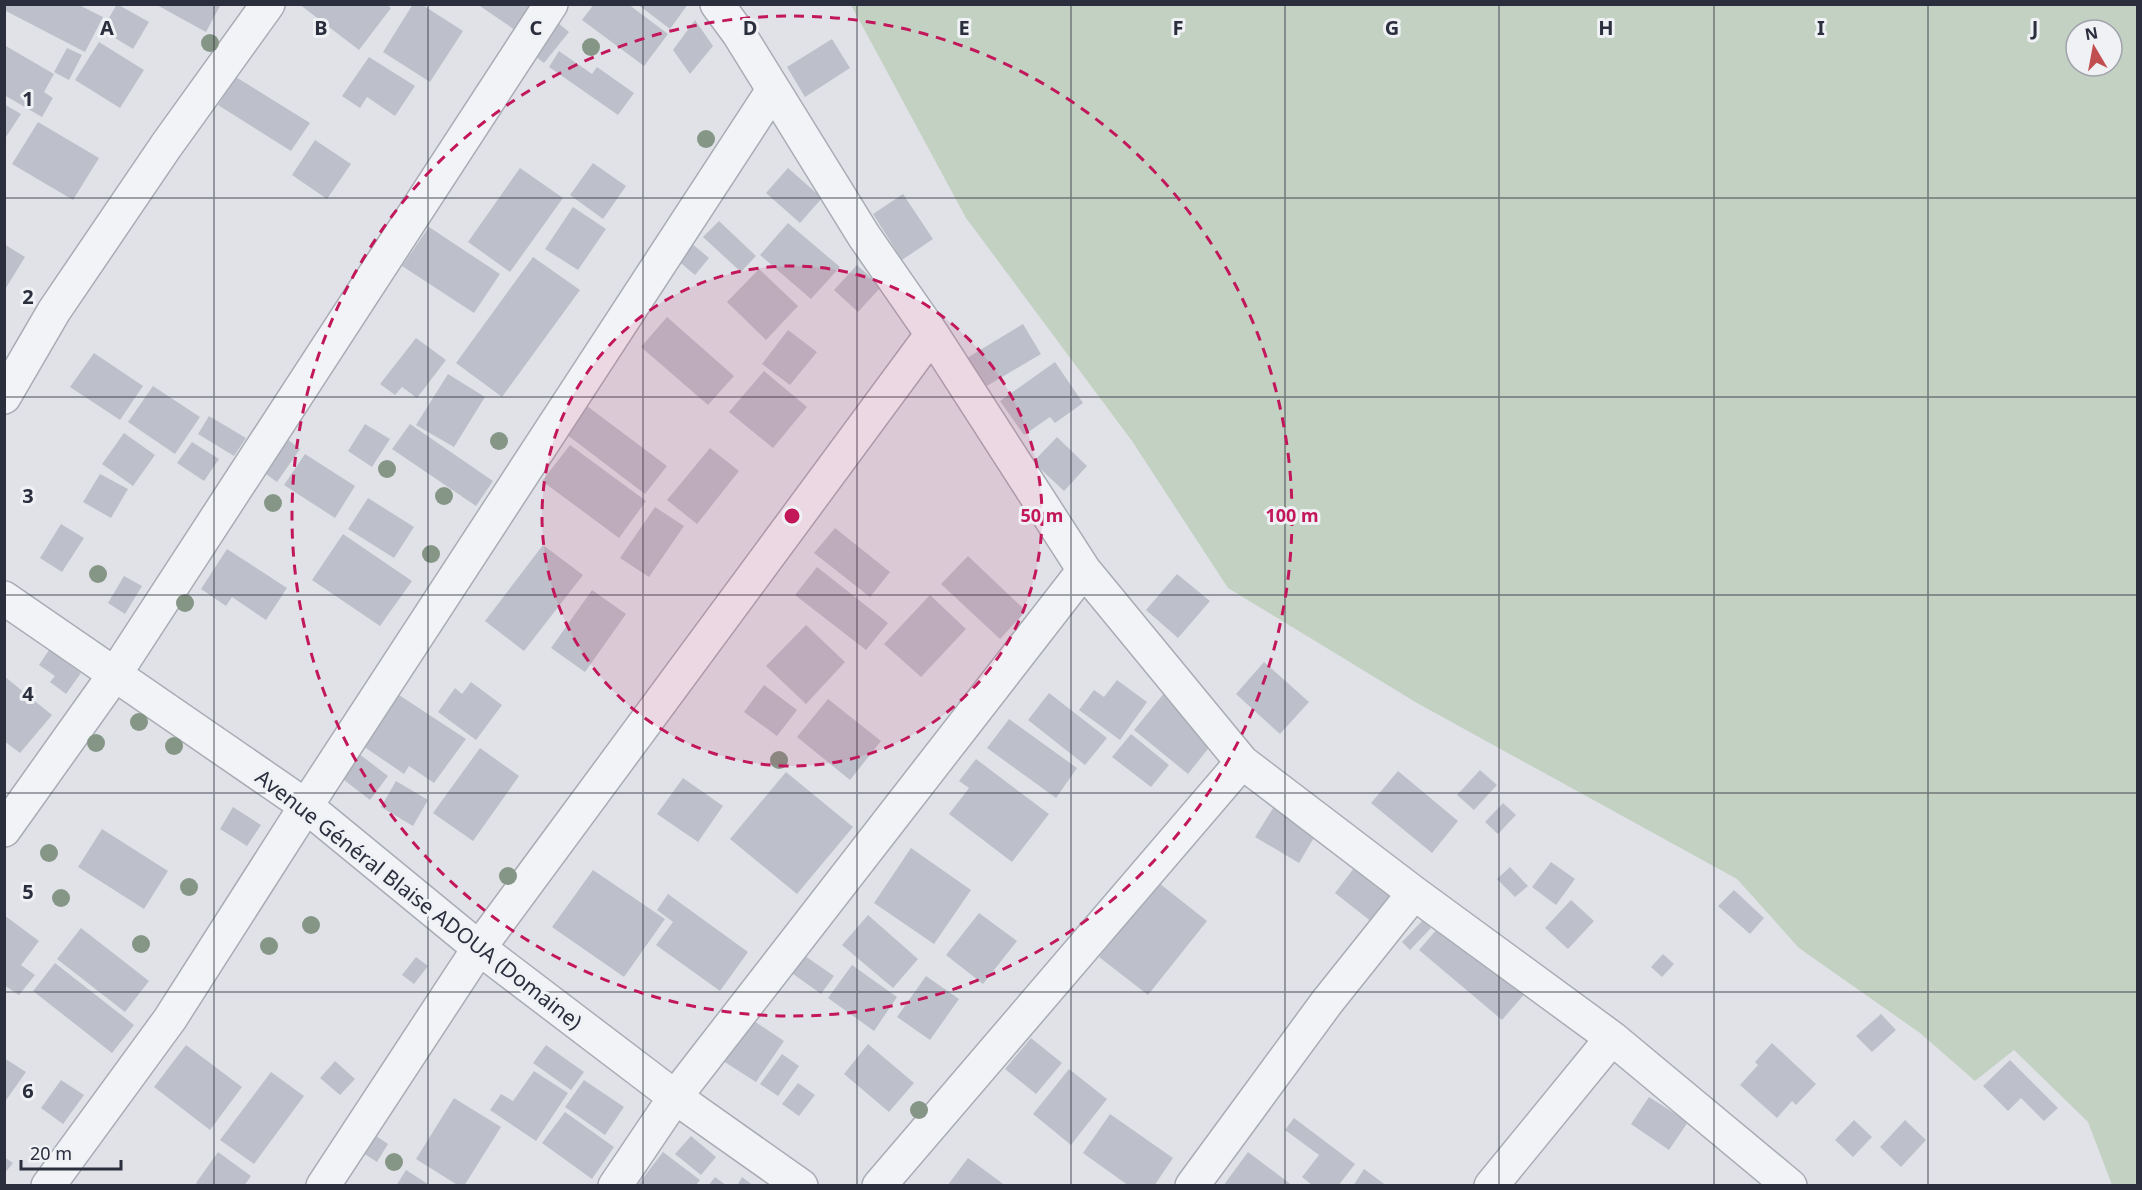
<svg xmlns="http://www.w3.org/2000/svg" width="2142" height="1190" font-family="'Noto Sans',sans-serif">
<rect width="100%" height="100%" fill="#e0e2e8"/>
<path fill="#c3d1c2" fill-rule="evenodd" d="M851,5H2137V1185H2112L2088,1122L2014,1050L1975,1081L1920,1033L1799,948L1737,879L1417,703L1228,588L1132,441L966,218ZM2076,30H2112V66H2076Z"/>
<path fill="#bdc0ca" d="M117,4L149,22L133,49L102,30Z
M155,4H221L206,32Z
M299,4H386L391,8L359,50Z
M413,4H421L463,31L430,82L383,52Z
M477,4H532L515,30Z
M594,4H628L668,34L644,66L582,20Z
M637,4H688L670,29Z
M4,5H79L103,17L85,52L4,10Z
M695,20L713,46L690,74L673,50Z
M557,22L569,32L544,63L532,54Z
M832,39L850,68L805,97L787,67Z
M99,42L144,70L120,108L75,80Z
M4,45L54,74L44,92L53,98L42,117L4,95Z
M67,48L82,55L69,80L54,72Z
M559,51L592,74L597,67L634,93L618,115L549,67Z
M369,57L415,86L395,116L367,97L360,108L342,96Z
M236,77L310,123L291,151L218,105Z
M4,104L21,114L4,140Z
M38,122L99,158L73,200L12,164Z
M315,140L351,164L327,199L292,175Z
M593,163L626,186L603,219L570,195Z
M520,168L563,198L510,272L468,242Z
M788,168L822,198L800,223L766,193Z
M903,194L933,239L902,260L873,214Z
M573,207L606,229L578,270L545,249Z
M719,221L756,256L741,272L703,237Z
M788,223L840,267L811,299L760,255Z
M429,227L500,274L474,313L402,266Z
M690,242L709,258L695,275L676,259Z
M4,244L25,257L4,291Z
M533,257L580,290L502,397L456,363Z
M857,265L881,287L858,312L834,290Z
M759,269L798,306L766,340L727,302Z
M667,317L734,376L708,405L641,347Z
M1023,324L1041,354L985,387L967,358Z
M788,330L817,352L790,385L762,364Z
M416,338L446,360L417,398L402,387L395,395L380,384Z
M94,353L143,386L120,420L70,387Z
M1055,362L1083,403L1055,423L1050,417L1024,435L1000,401Z
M764,371L807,407L773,448L729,412Z
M448,374L485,397L454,447L416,425Z
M153,386L200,417L175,454L128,422Z
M587,406L667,466L645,494L566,434Z
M209,416L246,438L234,456L198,434Z
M365,424L390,439L372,467L348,451Z
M410,424L493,481L476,506L392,449Z
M124,433L155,455L133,486L102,464Z
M283,436L300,449L277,482L259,469Z
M1057,437L1087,466L1064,491L1033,462Z
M192,442L219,459L204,481L177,463Z
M570,445L646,501L619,538L542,481Z
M710,448L739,471L697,524L667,500Z
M305,454L355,486L335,518L284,485Z
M100,474L128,489L111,518L83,502Z
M368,498L414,527L394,558L348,529Z
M655,507L684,526L649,577L620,558Z
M61,524L84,538L62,572L40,558Z
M835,528L890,572L870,597L814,553Z
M343,534L412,581L380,626L312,580Z
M543,545L583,575L524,651L485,621Z
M227,549L287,588L266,620L232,597L226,606L201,589Z
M968,556L1026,611L1000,639L941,584Z
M817,567L888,623L866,650L795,595Z
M1177,574L1210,601L1178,638L1146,610Z
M124,576L142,586L125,614L108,603Z
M592,590L626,614L585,672L551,648Z
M930,595L966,629L921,677L884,644Z
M806,625L845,662L806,704L766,666Z
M49,650L81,673L66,694L50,682L55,676L39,665Z
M1264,662L1309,702L1280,734L1236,694Z
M4,676L52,715L20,753L4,741Z
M1117,680L1147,702L1120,740L1079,710L1094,690L1104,697Z
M471,682L502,705L476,740L438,712L455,688L462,694Z
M764,685L797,710L777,736L744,712Z
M1165,692L1219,735L1188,774L1134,730Z
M396,693L466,739L434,783L409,766L404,774L360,744Z
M1049,693L1107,738L1085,765L1028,720Z
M828,699L881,741L850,780L797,737Z
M1009,719L1077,768L1056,798L987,748Z
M1131,734L1169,765L1151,787L1112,757Z
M480,748L519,776L473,841L433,813Z
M354,750L388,776L370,800L335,773Z
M976,759L1049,814L1012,862L949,814L969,788L959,781Z
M1480,770L1497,785L1474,810L1457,795Z
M1398,771L1458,821L1432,853L1371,803Z
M786,772L853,827L797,894L730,839Z
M683,778L723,806L698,842L657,814Z
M396,781L428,800L413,826L381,807Z
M1503,803L1516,815L1498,834L1485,822Z
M1275,805L1318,831L1299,863L1255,837Z
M233,807L261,825L247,846L220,829Z
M102,829L168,871L144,909L78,867Z
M911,848L971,890L934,944L874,903Z
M1551,862L1575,879L1556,905L1532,887Z
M1357,864L1400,896L1377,926L1335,893Z
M1510,867L1528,886L1515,897L1497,879Z
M593,870L665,919L624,977L552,927Z
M1159,883L1207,921L1148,995L1099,957Z
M1734,890L1764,918L1750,934L1718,906Z
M668,894L748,952L720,991L656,945L673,922L657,910Z
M1571,900L1594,921L1568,949L1545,928Z
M979,913L1017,941L983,984L946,955Z
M4,915L39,941L21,965L35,975L19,995L4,985Z
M868,915L918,959L893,988L842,945Z
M1423,920L1431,928L1410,950L1402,942Z
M1444,921L1527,991L1502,1020L1419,950Z
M81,928L149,981L125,1012L57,959Z
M795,949L834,976L821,994L782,966Z
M1663,954L1674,964L1662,977L1651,967Z
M416,957L428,966L414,984L402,975Z
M55,963L134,1025L112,1053L33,991Z
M852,965L897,997L874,1031L828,998Z
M926,976L959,999L930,1040L897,1017Z
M1881,1014L1896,1030L1872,1052L1856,1036Z
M745,1015L784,1041L756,1082L717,1057Z
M1031,1038L1062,1063L1036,1094L1005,1069Z
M1772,1043L1816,1084L1796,1105L1792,1101L1777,1118L1740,1085L1758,1065L1755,1062Z
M868,1044L914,1083L889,1112L844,1074Z
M186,1045L242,1087L210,1130L154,1087Z
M546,1045L584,1072L571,1090L533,1063Z
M782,1054L799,1066L778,1096L760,1084Z
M4,1058L26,1072L4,1103Z
M2010,1060L2058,1108L2044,1121L2021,1098L2008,1111L1983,1086Z
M335,1061L355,1079L340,1095L320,1078Z
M1069,1069L1107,1099L1071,1145L1033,1114Z
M534,1071L568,1093L536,1141L490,1110L501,1094L513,1101Z
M271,1072L304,1096L254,1164L220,1140Z
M61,1080L84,1095L63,1124L41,1108Z
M584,1080L624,1107L605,1135L565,1107Z
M798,1083L815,1095L799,1116L782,1104Z
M1649,1097L1688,1122L1669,1150L1631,1124Z
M454,1098L501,1127L464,1186H459L416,1159Z
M565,1112L614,1147L592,1179L542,1143Z
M1110,1114L1173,1158L1154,1186H1129L1083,1153Z
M1294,1118L1355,1164L1338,1186H1313L1302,1177L1319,1155L1285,1130Z
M1854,1120L1872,1137L1853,1157L1835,1140Z
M1905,1120L1926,1140L1901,1167L1880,1147Z
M372,1133L388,1144L377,1162L360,1151Z
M691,1136L716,1157L701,1175L675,1154Z
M218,1152L251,1176L244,1186H200L196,1183Z
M663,1152L700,1180L695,1186H637Z
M1248,1152L1293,1186H1223Z
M4,1157L13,1163L4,1174Z
M968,1158L1006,1186H947Z
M1364,1169L1387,1186H1353Z
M406,1170L431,1186H396Z
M715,1177L727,1186H708Z
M742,1177L754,1186H737Z"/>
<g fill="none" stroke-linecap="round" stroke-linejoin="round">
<g stroke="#a9acb5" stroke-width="36">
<path id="minor" d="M717,4L739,34L864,236L932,334L1084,570L1242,762L1414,893L1612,1038L1790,1186
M4,397L54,311L166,146L268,4
M4,598L306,806L479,948L675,1097L801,1186
M4,830L115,674L551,4
M48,1186L170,1019L306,806L773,90
M323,1186L479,948L932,334
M615,1186L675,1097L1084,570
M879,1186L1242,762
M1192,1186L1327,1002L1414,893
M1491,1186L1612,1038"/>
</g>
<use href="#minor" stroke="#f2f3f6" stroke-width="33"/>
</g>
<g fill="#859687">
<circle cx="210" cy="43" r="9"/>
<circle cx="591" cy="47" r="9"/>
<circle cx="706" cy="139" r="9"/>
<circle cx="499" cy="441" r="9"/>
<circle cx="387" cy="469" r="9"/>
<circle cx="444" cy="496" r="9"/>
<circle cx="273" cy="503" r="9"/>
<circle cx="431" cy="554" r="9"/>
<circle cx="98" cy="574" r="9"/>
<circle cx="185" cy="603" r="9"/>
<circle cx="139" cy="722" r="9"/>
<circle cx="96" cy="743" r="9"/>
<circle cx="174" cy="746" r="9"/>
<circle cx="779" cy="760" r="9"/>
<circle cx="49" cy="853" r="9"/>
<circle cx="508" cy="876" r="9"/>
<circle cx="189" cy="887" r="9"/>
<circle cx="61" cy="898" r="9"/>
<circle cx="311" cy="925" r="9"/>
<circle cx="141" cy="944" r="9"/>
<circle cx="269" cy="946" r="9"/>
<circle cx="919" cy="1110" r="9"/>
<circle cx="394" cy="1162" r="9"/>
</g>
<path fill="none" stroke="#2a2e3d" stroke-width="1.5" stroke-opacity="0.55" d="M214,4V1186M428,4V1186M643,4V1186M857,4V1186M1071,4V1186M1285,4V1186M1499,4V1186M1714,4V1186M1928,4V1186M4,198H2138M4,397H2138M4,595H2138M4,793H2138M4,992H2138"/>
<circle cx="792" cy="516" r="250" fill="#c2185b" fill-opacity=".12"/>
<g fill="none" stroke="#c2185b" stroke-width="3" stroke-dasharray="10 8">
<circle cx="792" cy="516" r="250"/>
<circle cx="792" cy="516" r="500"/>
</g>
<g text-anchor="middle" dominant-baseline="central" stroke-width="6" stroke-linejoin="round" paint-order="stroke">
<g font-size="21" fill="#2a2e3d" stroke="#eff1f5">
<text transform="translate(419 899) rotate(38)">Avenue Général Blaise ADOUA (Domaine)</text>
</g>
</g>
<g font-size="20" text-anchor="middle" font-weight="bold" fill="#2a2e3d" stroke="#eff1f5" stroke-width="6" stroke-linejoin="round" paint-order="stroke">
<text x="107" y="35">A</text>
<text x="321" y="35">B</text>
<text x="536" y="35">C</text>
<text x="750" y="35">D</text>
<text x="964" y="35">E</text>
<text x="1178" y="35">F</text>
<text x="1392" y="35">G</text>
<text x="1606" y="35">H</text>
<text x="1821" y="35">I</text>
<text x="2035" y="35">J</text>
<text x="28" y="106">1</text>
<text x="28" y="304">2</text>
<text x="28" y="503">3</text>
<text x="28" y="701">4</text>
<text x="28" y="899">5</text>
<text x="28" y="1098">6</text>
</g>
<circle cx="792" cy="516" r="9" fill="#c2185b" stroke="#eff1f5" stroke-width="3"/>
<g font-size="18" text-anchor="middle" font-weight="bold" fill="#c2185b" stroke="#eff1f5" stroke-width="6" stroke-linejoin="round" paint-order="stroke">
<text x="1042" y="522">50 m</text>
<text x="1292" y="522">100 m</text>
</g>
<rect width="2142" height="1190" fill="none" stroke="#2a2e3d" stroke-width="12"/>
<g transform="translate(2094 48) rotate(350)"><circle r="28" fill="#eff1f5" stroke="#a0a3ab" stroke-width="1.5"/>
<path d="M0-4.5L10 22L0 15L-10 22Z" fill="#c24f4f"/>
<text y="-9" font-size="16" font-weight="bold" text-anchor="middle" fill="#2a2e3d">N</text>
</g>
<path d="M21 1160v9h100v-9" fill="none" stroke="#2a2e3d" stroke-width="3"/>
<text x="30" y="1160" font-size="18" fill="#2a2e3d" stroke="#eff1f5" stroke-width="4.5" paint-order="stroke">20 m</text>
</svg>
